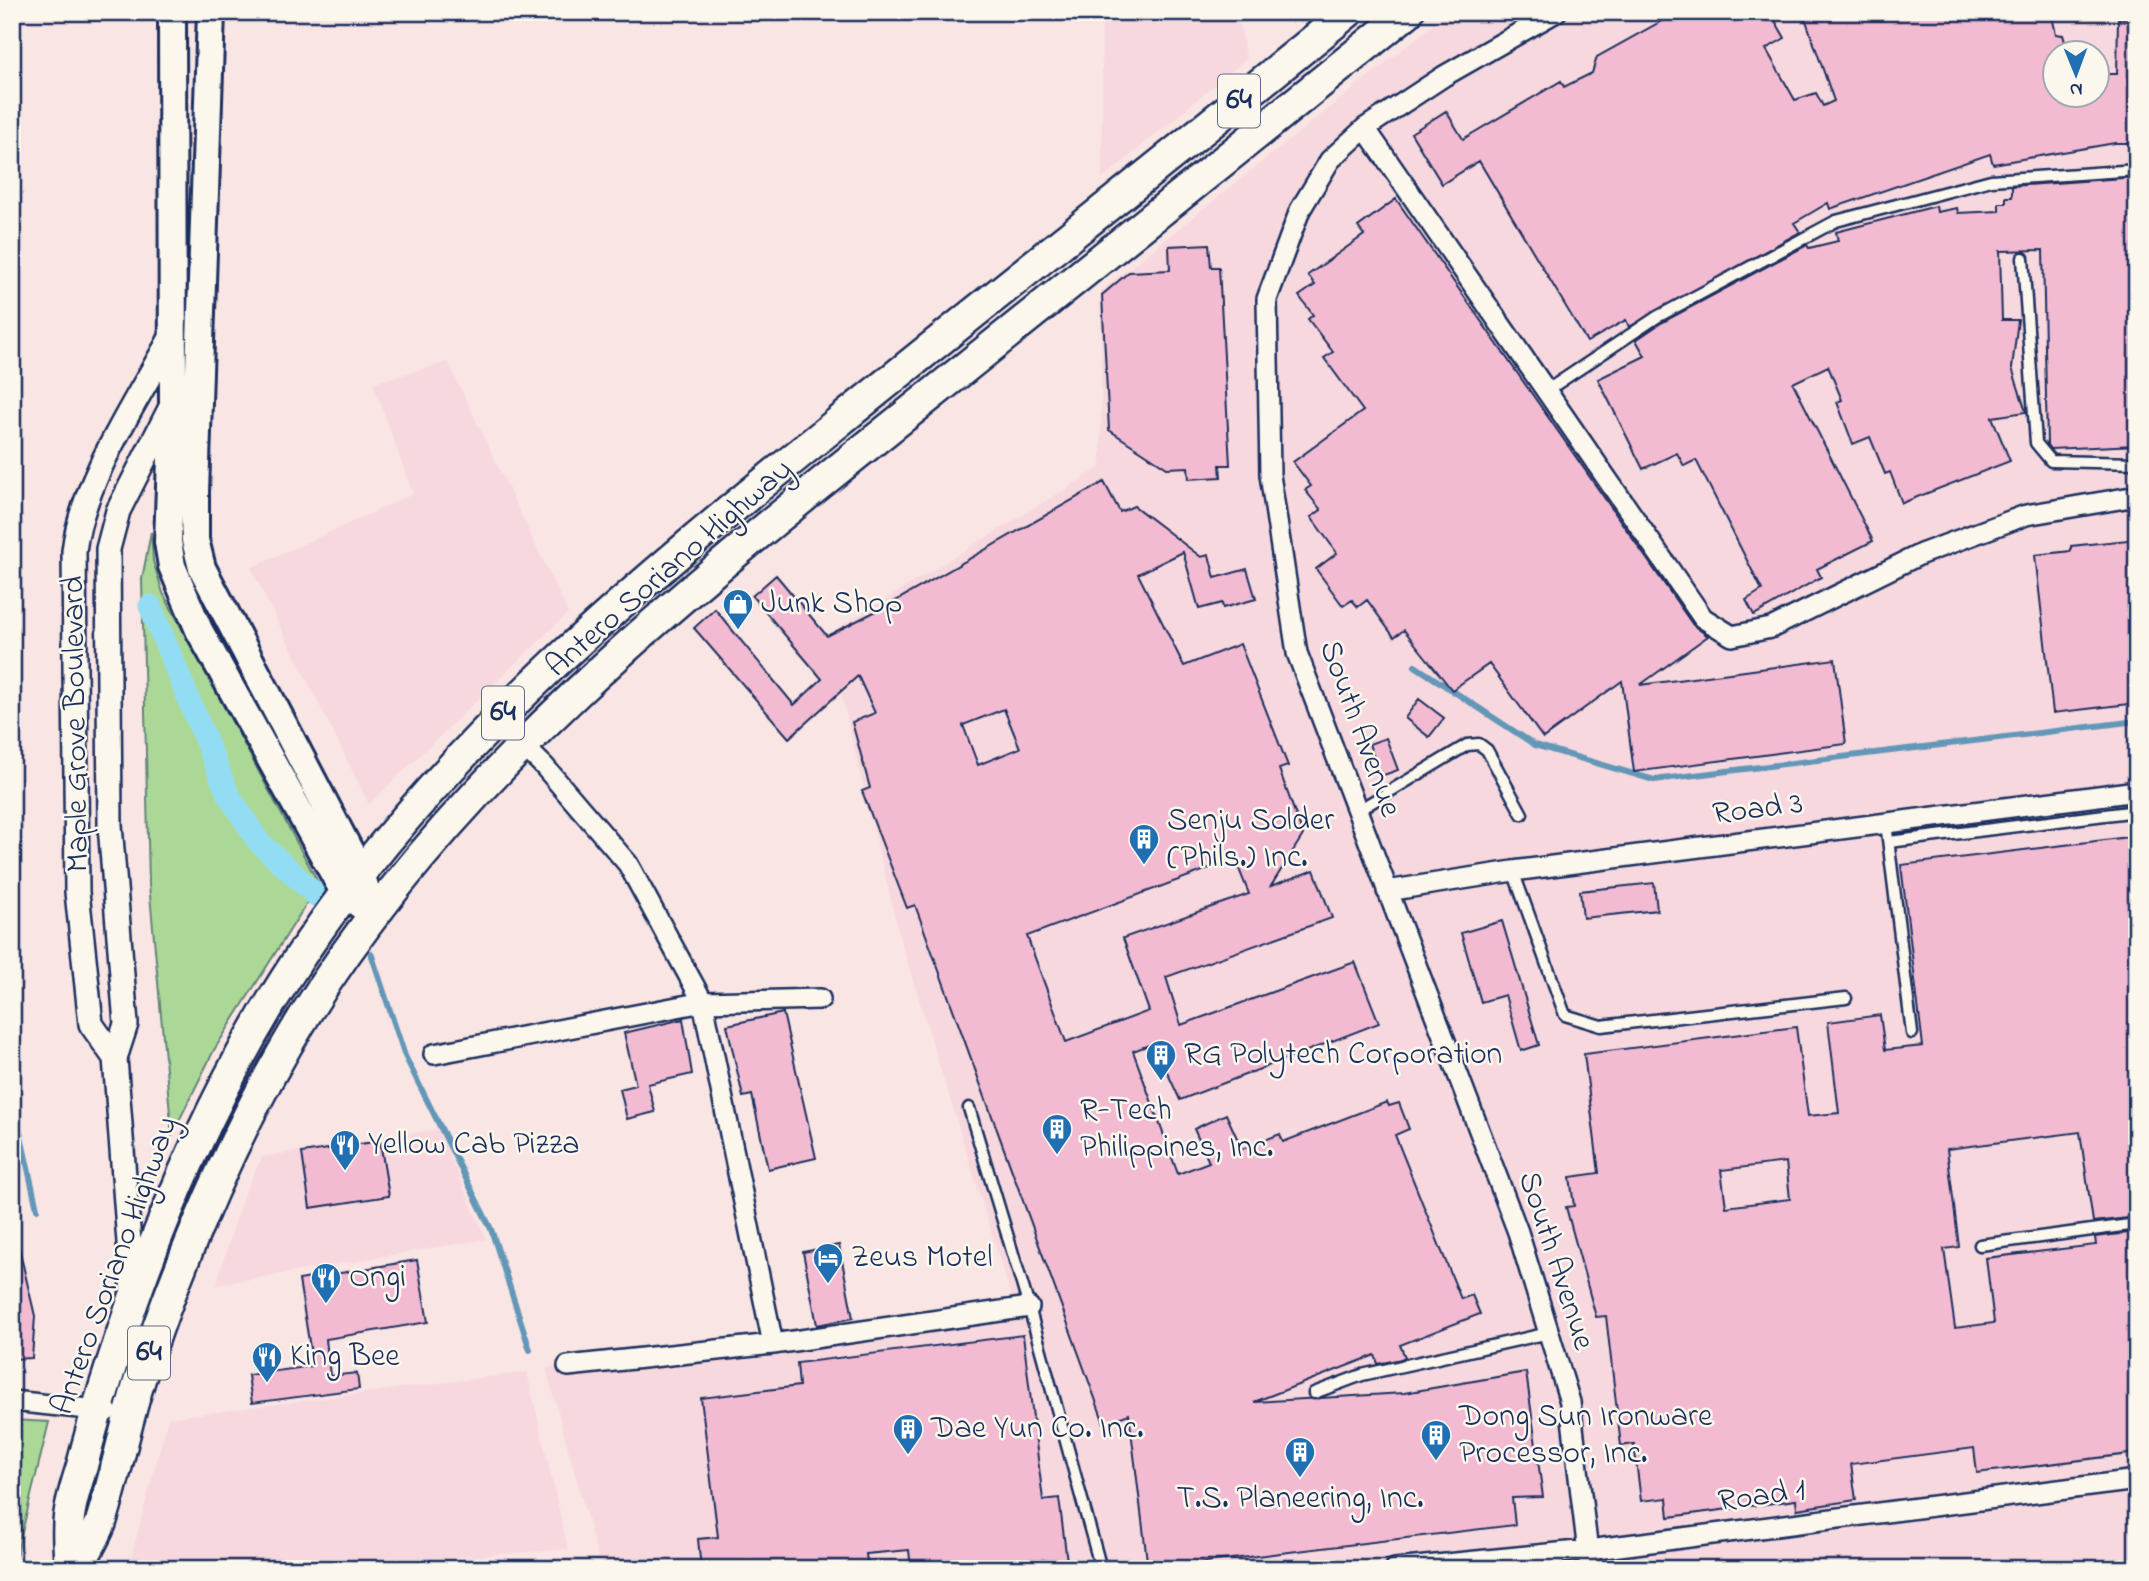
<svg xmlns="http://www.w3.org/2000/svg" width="2149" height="1581" font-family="'Indie Flower',sans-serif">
<rect width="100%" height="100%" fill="#f9e5e4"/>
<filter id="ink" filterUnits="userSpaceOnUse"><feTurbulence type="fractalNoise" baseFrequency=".0143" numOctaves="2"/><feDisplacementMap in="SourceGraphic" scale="14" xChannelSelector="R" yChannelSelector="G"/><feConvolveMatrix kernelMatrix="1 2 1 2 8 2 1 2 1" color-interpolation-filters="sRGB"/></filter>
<g filter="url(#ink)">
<path fill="#f7d8de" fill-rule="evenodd" d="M1102,12H1238L1246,59L1102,179Z
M1449,12H2137V1569H601L546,1368L1016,1312L900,938L827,635L1101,467V291ZM2054,52H2096V94H2054Z
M448,362L568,613L369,804L251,568L413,494L373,383Z
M438,1129L486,1239L216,1285L243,1196L262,1157Z
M527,1372L568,1549L306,1569H128L168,1418Z"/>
<path fill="#acd897" stroke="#64847a" stroke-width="2" d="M151,532L153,561L163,593L319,884L214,1050L172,1135L149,884L142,579Z
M12,1420L49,1422L13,1569H12Z"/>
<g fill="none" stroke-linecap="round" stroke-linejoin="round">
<path stroke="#6397b8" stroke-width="6" d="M1415,666L1535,745L1654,780L2137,721
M371,953L405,1056L491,1229L530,1350
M12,1096L37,1209"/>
<path stroke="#93ddf4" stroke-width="23" d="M150,606L228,794L258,841L317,896"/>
</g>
<path fill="#f3bbd1" stroke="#1b2f5e" stroke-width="2" fill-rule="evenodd" d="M1678,12H1770L1785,38L1766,49L1795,100L1816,93L1823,106L1834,101L1803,12H2051L2056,34L2063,35L2068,52H2054V94H2096V74H2117L2118,19H2137V143H2115L1993,164L1990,154L1830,209L1828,203L1794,223L1800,232L1629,327L1626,320L1587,342L1479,161L1442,184L1411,133L1446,111L1463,139L1561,81L1564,87L1592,73L1597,57Z
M2137,177V445L2050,449L2047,445L2043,250L2000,251L2002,320H2018L2012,368L2026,412L1992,417L2010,461L1902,503L1890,472L1885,474L1870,437L1853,444L1837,402L1842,400L1828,366L1793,383L1873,541L1817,569L1821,577L1754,615L1746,600L1762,590L1696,460L1684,466L1677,453L1643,469L1598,379L1645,356L1636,340L1661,323L1807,245L1809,248L1838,241L1836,232L1936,206L1937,212L1957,208L1958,213L1999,211V203H2006V197H2012V186Z
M1396,199L1693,625L1708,636L1640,685L1835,659L1846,744L1634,772L1622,681L1543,738L1489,664L1452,690L1404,630L1394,637L1367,600L1358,607L1352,600L1343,606L1316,569L1337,553L1311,517L1321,510L1305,490L1311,486L1293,462L1363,411L1324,358L1333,352L1308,319L1313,315L1299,296L1315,285L1308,275L1364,235L1358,227Z
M1209,244L1211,267H1219L1230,465H1220L1221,477L1189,479L1188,467L1167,468L1109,430L1102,295L1129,272L1170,270L1169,246Z
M1104,482L1120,512L1134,506L1201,557L1209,555L1215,578L1247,569L1256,599L1223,608L1222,603L1199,609L1183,552L1138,574L1184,666L1240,644L1288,766L1279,769L1303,835L1271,886L1314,870L1332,918L1166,977L1181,1025L1355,962L1379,1023L1180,1100L1154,1043L1133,1051L1178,1174L1209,1162L1194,1129L1226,1114L1242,1149L1280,1134L1283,1142L1387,1102L1389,1106L1399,1103L1409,1129L1395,1135L1461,1299L1472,1295L1480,1314L1400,1345L1405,1357L1401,1359L1378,1364L1375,1355L1254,1402L1404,1393L1526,1372L1543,1497L1512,1498L1515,1525L1148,1569L1129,1414L1104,1423L915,905L907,908L862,791L870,788L852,722L875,713L858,676L789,738L694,628L715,609L794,705L822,679L752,596L776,575L827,636L890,604ZM1004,709L1020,748L978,765L963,725ZM1235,859L1249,894L1123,938L1149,1011L1066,1042L1027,936Z
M2137,539V703L2053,713L2035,555L2071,551V546Z
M1419,699L1444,718L1429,737L1405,718Z
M1386,738L1398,770L1381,776L1369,744Z
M2137,836V1217L2093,1222L2080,1132L1947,1149L1959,1247L1944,1249L1955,1328L1994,1323L1986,1258L2096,1245L2095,1237L2137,1232V1453L1977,1473L1974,1448L1851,1464L1856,1500L1797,1509L1796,1500L1669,1517L1667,1498L1641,1501L1634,1444L1621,1446L1606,1316L1596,1317L1566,1207L1574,1206L1570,1177L1599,1173L1584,1054L1796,1027L1808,1116L1839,1113L1828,1022L1880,1015L1885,1050L1923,1046L1901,865ZM1786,1162L1790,1199L1726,1207L1721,1170Z
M1654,883L1657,910L1583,918L1580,891Z
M1502,921L1539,1045L1521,1051L1505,995L1481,1002L1461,933Z
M783,1013L816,1158L768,1169L752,1095L743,1097L727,1025Z
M683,1019L692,1074L648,1084L655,1112L627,1119L620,1089L636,1085L624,1033Z
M380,1141L389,1196L310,1208L302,1153Z
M839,1245L853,1318L817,1325L803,1252Z
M12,1248H19L35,1316L32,1358L12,1359Z
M417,1260L428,1322L326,1339L330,1376L357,1373L359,1389L252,1403L248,1375L313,1366L299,1280Z
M1023,1335L1043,1500L1059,1498L1068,1569H911L909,1550L866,1554L868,1569H701L698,1539L718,1537L701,1398L799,1386L797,1363Z"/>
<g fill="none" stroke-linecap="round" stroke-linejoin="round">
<g stroke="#1b2f5e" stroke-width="15">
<path id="service" d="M2023,258L2036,443L2051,461L2137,463
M1546,391L1657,317L1836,221L1991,180L2137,170
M1357,811L1467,745L1479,744L1487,750L1522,814
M1886,823L1912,1033
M1889,842L2137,811
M1513,871L1565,1015L1601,1026L1846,998
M969,1108L1029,1307L1101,1569
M1980,1245L2137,1224
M1314,1393L1362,1375L1549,1333"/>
</g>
<g stroke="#1b2f5e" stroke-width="24">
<path id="minor" d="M1556,12L1444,76L1365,128L1330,160L1300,210L1267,299L1270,475L1297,653L1518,1232L1570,1402L1590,1569
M1365,128L1703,618L1732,636L1771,628L1921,554L2026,515L2137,496
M497,720L544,766L628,864L703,1002L773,1344
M1387,891L1513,871L2137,791
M434,1054L703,1002L820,999
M568,1366L773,1344L1029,1307
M12,1401L107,1411
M1395,1569L1588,1550L2137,1480"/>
</g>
<g stroke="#1b2f5e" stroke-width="28">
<path id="tertiary" d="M115,1058L91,1024L77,892L74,551C82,481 138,399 172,336
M133,1295L115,1058L126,1024L110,825L108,549L118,511L172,405"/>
</g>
<g stroke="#1b2f5e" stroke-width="32">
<path id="secondary" d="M172,12L173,403L168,542L172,566L199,630L345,894L374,915
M211,12L195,492V540L202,568L361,873L366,890"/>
</g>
<g stroke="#1b2f5e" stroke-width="35">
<path id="primary" d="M70,1569C69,1552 67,1533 69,1517C71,1500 77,1482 82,1466C97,1405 117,1346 138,1287C182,1166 236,1049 310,942C451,737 644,579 836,424C1006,286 1179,151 1348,12
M77,1569C85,1553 95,1538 101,1522C116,1475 125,1426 140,1379C182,1254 235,1128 305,1015C457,768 707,574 931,395C1091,268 1249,140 1408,12"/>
</g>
<use href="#service" stroke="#fbf7ec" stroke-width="10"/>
<use href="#minor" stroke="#fbf7ec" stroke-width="19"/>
<use href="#tertiary" stroke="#fbf7ec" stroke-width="23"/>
<use href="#secondary" stroke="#fbf7ec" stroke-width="26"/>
<use href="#primary" stroke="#fbf7ec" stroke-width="30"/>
</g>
</g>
<defs>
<g id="shop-pin" transform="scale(1.575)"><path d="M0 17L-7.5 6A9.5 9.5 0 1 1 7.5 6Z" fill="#1f6fb2" stroke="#fbf7ec"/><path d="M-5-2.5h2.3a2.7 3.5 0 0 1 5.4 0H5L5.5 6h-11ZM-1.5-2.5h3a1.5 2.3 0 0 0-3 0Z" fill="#fff"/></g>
<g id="building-pin" transform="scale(1.575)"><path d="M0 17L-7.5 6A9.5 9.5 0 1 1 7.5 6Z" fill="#1f6fb2" stroke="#fbf7ec"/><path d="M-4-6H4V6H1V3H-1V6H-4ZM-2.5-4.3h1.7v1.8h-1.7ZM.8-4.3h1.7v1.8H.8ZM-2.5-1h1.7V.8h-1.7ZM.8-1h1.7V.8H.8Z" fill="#fff"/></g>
<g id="restaurant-pin" transform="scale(1.575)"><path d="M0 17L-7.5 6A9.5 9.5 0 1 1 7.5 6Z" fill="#1f6fb2" stroke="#fbf7ec"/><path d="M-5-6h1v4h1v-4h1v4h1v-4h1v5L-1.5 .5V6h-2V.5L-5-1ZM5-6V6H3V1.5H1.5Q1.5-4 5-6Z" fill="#fff"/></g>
<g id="hotel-pin" transform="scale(1.575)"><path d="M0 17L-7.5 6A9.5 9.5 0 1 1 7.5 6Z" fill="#1f6fb2" stroke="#fbf7ec"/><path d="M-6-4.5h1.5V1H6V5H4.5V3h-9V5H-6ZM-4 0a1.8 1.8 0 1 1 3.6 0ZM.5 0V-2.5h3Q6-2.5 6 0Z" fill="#fff"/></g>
</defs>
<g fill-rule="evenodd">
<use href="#shop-pin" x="738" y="604"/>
<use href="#building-pin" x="1144" y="839"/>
<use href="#building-pin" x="1161" y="1055"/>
<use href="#building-pin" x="1057" y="1129"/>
<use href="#restaurant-pin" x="345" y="1145"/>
<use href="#hotel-pin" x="828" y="1258"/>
<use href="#restaurant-pin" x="326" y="1278"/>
<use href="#restaurant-pin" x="267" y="1357"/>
<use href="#building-pin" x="908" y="1429"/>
<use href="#building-pin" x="1436" y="1435"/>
<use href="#building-pin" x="1300" y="1452"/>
</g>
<g text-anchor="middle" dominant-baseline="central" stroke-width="5" stroke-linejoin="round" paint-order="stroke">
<g fill="#fbf7ec" stroke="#5e6b89" stroke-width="2">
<rect x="1218" y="74.5" width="42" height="53" rx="5"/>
<rect x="482" y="686.5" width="42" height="53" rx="5"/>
<rect x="128" y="1326.5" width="42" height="53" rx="5"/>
</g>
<g font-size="30" font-weight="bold" fill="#1b2f5e">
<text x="1239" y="101">64</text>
<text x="503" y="713">64</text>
<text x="149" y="1353">64</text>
</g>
<g font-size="32" fill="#1b2f5e" stroke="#fbf7ec">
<text transform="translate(670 569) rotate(-41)">Antero Soriano Highway</text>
<text transform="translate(77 724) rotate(-91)">Maple Grove Boulevard</text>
<text transform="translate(1359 729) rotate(70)">South Avenue</text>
<text transform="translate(1758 810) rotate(-7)">Road 3</text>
<text transform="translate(1555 1261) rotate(72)">South Avenue</text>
<text transform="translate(116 1266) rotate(-70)">Antero Soriano Highway</text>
<text transform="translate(1762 1497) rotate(-8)">Road 1</text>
</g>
<g font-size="32" fill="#1b2f5e" stroke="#fbf7ec" text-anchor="start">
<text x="761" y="604">Junk Shop</text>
<text x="1167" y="821">Senju Solder<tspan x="1167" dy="37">(Phils.) Inc.</tspan></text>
<text x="1184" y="1055">RG Polytech Corporation</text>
<text x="1080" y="1111">R-Tech<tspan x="1080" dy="37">Philippines, Inc.</tspan></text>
<text x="368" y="1145">Yellow Cab Pizza</text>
<text x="851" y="1258">Zeus Motel</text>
<text x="349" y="1278">Ongi</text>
<text x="290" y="1357">King Bee</text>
<text x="1459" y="1417">Dong Sun Ironware<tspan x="1459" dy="37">Processor, Inc.</tspan></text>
<text x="931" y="1429">Dae Yun Co. Inc.</text>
<text x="1300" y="1499" text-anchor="middle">T.S. Planeering, Inc.</text>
</g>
</g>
<rect width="2149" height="1581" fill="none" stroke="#fbf7ec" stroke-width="42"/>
<rect x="21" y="21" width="2107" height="1539" fill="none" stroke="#1b2f5e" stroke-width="2.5" filter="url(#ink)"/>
<g transform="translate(2076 74) rotate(179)"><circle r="33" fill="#fbf7ec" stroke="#a1a7b3" stroke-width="2"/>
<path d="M0-5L12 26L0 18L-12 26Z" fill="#1f6fb2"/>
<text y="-10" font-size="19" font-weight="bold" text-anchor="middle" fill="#1b2f5e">N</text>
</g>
</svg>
